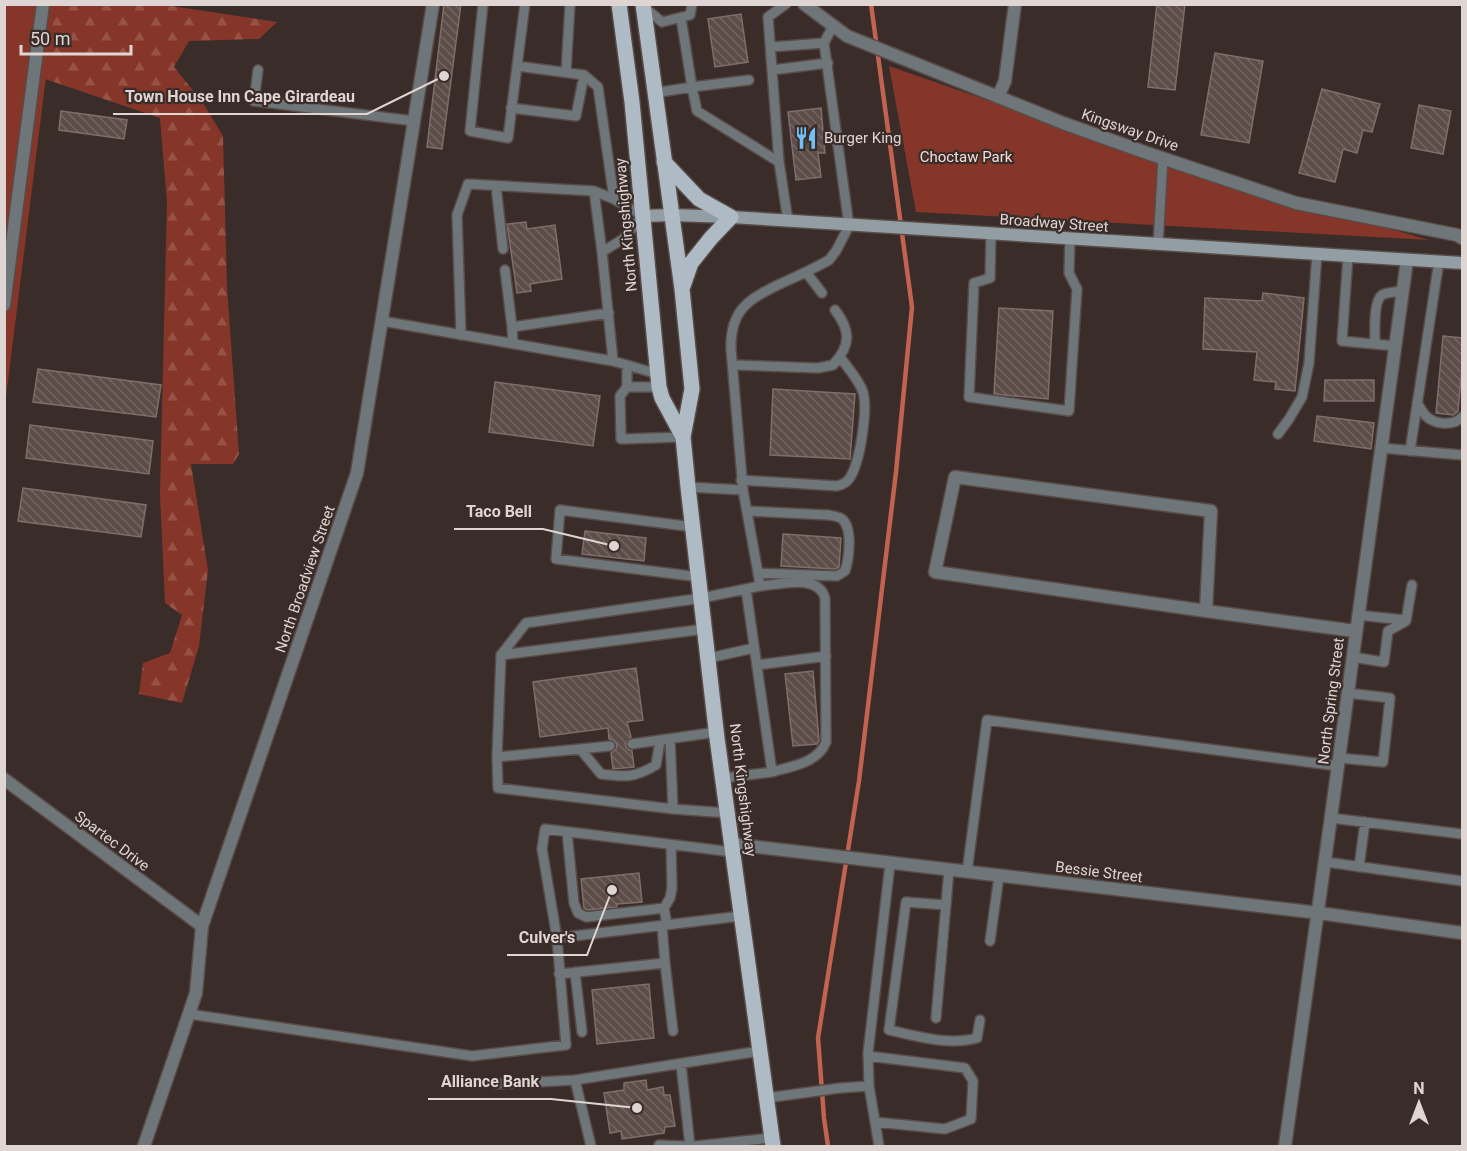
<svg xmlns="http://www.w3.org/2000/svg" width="1467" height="1151" font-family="Roboto,sans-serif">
<defs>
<pattern id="forest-firs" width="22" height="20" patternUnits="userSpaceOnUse" patternTransform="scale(1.5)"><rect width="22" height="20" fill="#863628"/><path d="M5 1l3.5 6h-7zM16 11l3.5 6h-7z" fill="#975246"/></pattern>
<pattern id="building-back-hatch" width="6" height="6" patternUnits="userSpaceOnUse" patternTransform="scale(1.5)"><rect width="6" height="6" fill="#5c4d49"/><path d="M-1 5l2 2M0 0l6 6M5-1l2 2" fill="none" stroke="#736662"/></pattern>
</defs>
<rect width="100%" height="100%" fill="#3a2c29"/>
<path fill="url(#forest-firs)" d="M55,5H165L277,22L259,39L189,41L174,67L203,103L223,136L227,287L239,454L233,464H191L208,570L199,646L182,703L139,694L143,663L170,653L182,615L165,603L160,494L167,202L160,118L45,79Z"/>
<path fill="#863628" d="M5,5H55L5,405Z
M889,66L1187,170L1429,240L916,212Z"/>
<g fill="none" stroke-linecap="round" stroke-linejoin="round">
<path stroke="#c26251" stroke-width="4.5" d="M828,1146L824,1118L818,1038L859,781L896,472L912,307L871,4"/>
</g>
<path fill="url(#building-back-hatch)" stroke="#7f6e6b" stroke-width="1.5" d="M444,4H461L442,149L427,147Z
M1157,4H1185L1175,90L1148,87Z
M741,14L748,62L715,67L708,19Z
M1215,53L1263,61L1249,143L1201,135Z
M1322,89L1380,104L1372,132L1363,130L1357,153L1343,149L1335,182L1299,173Z
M1419,105L1451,111L1443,154L1411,148Z
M821,108L825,153H818L821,177L796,180L788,112Z
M61,111L127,120L124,139L59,130Z
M526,222L527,229L555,225L562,279L530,284L531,291L517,293L507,224Z
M1263,293L1304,298L1295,391L1275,389L1276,382L1254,380L1257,352L1203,349L1205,298L1262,301Z
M999,308L1053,311L1048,399L994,394Z
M1443,336L1462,338V368L1458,411L1453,415L1436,413Z
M38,369L161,385L156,417L33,402Z
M1325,380H1374V401H1324Z
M495,382L600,396L593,446L489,432Z
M773,389L855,394L850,459L770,455Z
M1317,416L1374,423L1371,449L1314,441Z
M30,425L153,441L149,474L26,458Z
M23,488L146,505L141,537L18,521Z
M585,531L646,538L644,561L582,554Z
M783,534L841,538L839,567L835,569L781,566Z
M636,668L643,720L627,722L631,737L625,744L627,749L632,751L634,767L613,769L611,753L616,749L617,745L613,740L609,739L608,728L540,737L533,682Z
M813,671L819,740L817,744L793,746L785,674Z
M639,873L642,902L617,904V907L587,910L584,908L581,879Z
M649,984L654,1038L597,1044L592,990Z
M646,1080L647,1090L663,1087L664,1095H670L675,1126L665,1127L664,1133L622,1139L621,1131L610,1133L604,1093L624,1090V1083Z"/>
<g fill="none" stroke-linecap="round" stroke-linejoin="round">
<g stroke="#584b48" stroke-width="12">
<path id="lane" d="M483,4L470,131L508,138L517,66L584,75L598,87L614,199
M644,13L650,12L662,22L690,15L692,4
M771,47L824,43
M517,66L525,4
M258,70L254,101L414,121
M772,70L828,63
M566,72L570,4
M749,80L692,87L697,111L779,162L768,17L786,4
M654,93L692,87L681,18
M511,108L576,116L584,75
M779,162L788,221
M496,186L503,249
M594,191L602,252
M991,234L990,278L974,283L969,397L1069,411L1077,289L1069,273L1070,239
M1158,245L1163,158
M1348,256L1342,341L1395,346
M505,270L512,327
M806,272L822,293
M382,321L613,361L658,374
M461,335L457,215L468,184L594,191L614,199L643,216L623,239L602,252L613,361
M513,344L512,327L609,313
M1375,344C1375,333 1373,301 1382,295C1387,292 1397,292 1402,291
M627,365V387L620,396L621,439L683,437
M734,365L818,368L833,365C851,345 851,331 835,310
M627,387H659
M1417,403C1420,407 1423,413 1426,416C1435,425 1454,426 1462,417
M1278,434L1289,419L1302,397L1309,363L1317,254
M1381,448L1462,455
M1410,451L1439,261
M741,480L837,486C841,485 846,483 849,479C860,464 868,410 863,392C859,380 848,368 840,357
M688,487L743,490L731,349C730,309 749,299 782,283C798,276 813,269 829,260L836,251L849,226L824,43L833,26
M743,490L758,573L837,576L845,571C849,559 853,528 842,519C838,516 833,516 828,515L747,511
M693,527L560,510L556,559L699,577
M760,586C780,585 818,573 825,598L826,742C818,763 792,766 772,772
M1357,615L1405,620
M501,655L526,623L702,598L760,586L758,573
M1352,657L1384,662L1388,631L1406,621L1412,585
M709,658L754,648
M757,665L826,656
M670,739L673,809
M632,744L717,732
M610,746L497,757L501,655L705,629
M581,750L601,774C625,777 635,778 656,765L660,741
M497,757L498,788L673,809L728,813
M1339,758L1383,762L1390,698L1347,693
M723,778L772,772L746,589
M1331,818L1462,834
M567,832L574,903L578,913L586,917L664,908
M1326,862L1462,881
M1359,867L1365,822
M967,872L987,720L1338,766
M946,905L906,902L889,1030C917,1036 948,1046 977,1038L980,1020
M667,925L664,908L670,898L672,888L671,845
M557,938L542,849L545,829L733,852
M990,941L999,876
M665,963L673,1031
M575,972L582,1032
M559,974L665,963L662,925
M189,1014L472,1056L566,1045L557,938L741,916
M936,1018L949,870
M868,1056L965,1068L973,1081L971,1119L945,1129L875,1122
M681,1064L690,1146
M575,1080L591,1146
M496,1084L575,1080L760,1051
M766,1098L840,1088L869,1086
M659,1145L684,1146
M695,1146L771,1138
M879,1146L869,1086L868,1053L890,864"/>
</g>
<g stroke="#584b48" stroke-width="15">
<path id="street" d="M804,4L847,36L1063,123L1147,153L1296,203L1457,235L1462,238
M998,97L1005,81L1015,4
M4,305L43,4
M955,477L1211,511L1206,611L935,572Z
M1206,611L1355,631
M4,779L202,926
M732,844L1319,913L1462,933
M144,1146L196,993L202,926L357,473L433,4
M1285,1146C1328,851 1365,555 1407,260"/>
</g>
<g stroke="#584b48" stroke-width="15">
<path id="secondary" d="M643,216L672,215L731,217L1462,263"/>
</g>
<g stroke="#584b48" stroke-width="18">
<path id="primary" d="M619,4L632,102L659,387L662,398L683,437
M643,4L682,289L692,389L683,437L688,487L717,738L773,1146
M664,162L699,199L731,217L711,238L691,263L683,286"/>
</g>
<use href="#lane" stroke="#6f767a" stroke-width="9"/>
<use href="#street" stroke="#6f767a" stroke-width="12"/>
<use href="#secondary" stroke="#939da4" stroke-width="12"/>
<use href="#primary" stroke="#afbbc4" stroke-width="15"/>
</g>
<defs>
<g id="restaurant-bare" transform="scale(1.8)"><path d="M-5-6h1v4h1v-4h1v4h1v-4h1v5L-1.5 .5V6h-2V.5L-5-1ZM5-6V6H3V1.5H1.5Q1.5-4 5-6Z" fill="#71c1f5" stroke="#3a2c29" stroke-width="2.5" paint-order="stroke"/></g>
</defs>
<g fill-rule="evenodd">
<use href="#restaurant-bare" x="806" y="138"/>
</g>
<g text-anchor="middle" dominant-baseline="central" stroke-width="4.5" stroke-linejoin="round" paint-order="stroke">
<g font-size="15" fill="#dfd6d4" stroke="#3a2c29">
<text transform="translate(1130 130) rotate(19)">Kingsway Drive</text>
<text transform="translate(1054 223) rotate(4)">Broadway Street</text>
<text transform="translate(626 225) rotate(-95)">North Kingshighway</text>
<text transform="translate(305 579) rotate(-71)">North Broadview Street</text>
<text transform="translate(1331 701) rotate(-83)">North Spring Street</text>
<text transform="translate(743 790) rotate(83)">North Kingshighway</text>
<text transform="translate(112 841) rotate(37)">Spartec Drive</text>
<text transform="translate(1099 872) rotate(7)">Bessie Street</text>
</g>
<g font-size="15" fill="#dfd6d4" stroke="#3a2c29" text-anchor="start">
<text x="824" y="138">Burger King</text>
</g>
<g font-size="15" fill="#f9ddd8" stroke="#3a2c29">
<text x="966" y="157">Choctaw Park</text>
</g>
</g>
<path fill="none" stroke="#dfd6d4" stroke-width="2" d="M444 76L367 114H113M614 546L543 529H454M612 890L587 955H507M637 1108L551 1099H428"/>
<g fill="#dfd6d4" stroke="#3a2c29" stroke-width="2">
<circle cx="444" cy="76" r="6"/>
<circle cx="614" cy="546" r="6"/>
<circle cx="612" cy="890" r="6"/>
<circle cx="637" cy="1108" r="6"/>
</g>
<g font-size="16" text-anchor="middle" font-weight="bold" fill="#dfd6d4" stroke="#3a2c29" stroke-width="4.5" stroke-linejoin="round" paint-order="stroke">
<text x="240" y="102">Town House Inn Cape Girardeau</text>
<text x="499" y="517">Taco Bell</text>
<text x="547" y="943">Culver's</text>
<text x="490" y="1087">Alliance Bank</text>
</g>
<rect width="1467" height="1151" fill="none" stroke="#dfd6d4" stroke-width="12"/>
<g transform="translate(1419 1103)" stroke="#3a2c29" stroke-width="4.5" paint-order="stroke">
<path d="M0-4.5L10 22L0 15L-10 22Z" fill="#dfd6d4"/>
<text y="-9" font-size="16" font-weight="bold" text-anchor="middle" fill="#dfd6d4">N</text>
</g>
<path d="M21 45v9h110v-9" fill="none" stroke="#dfd6d4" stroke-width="3"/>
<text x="30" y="45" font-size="18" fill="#dfd6d4" stroke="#3a2c29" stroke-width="4.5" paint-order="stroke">50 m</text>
</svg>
